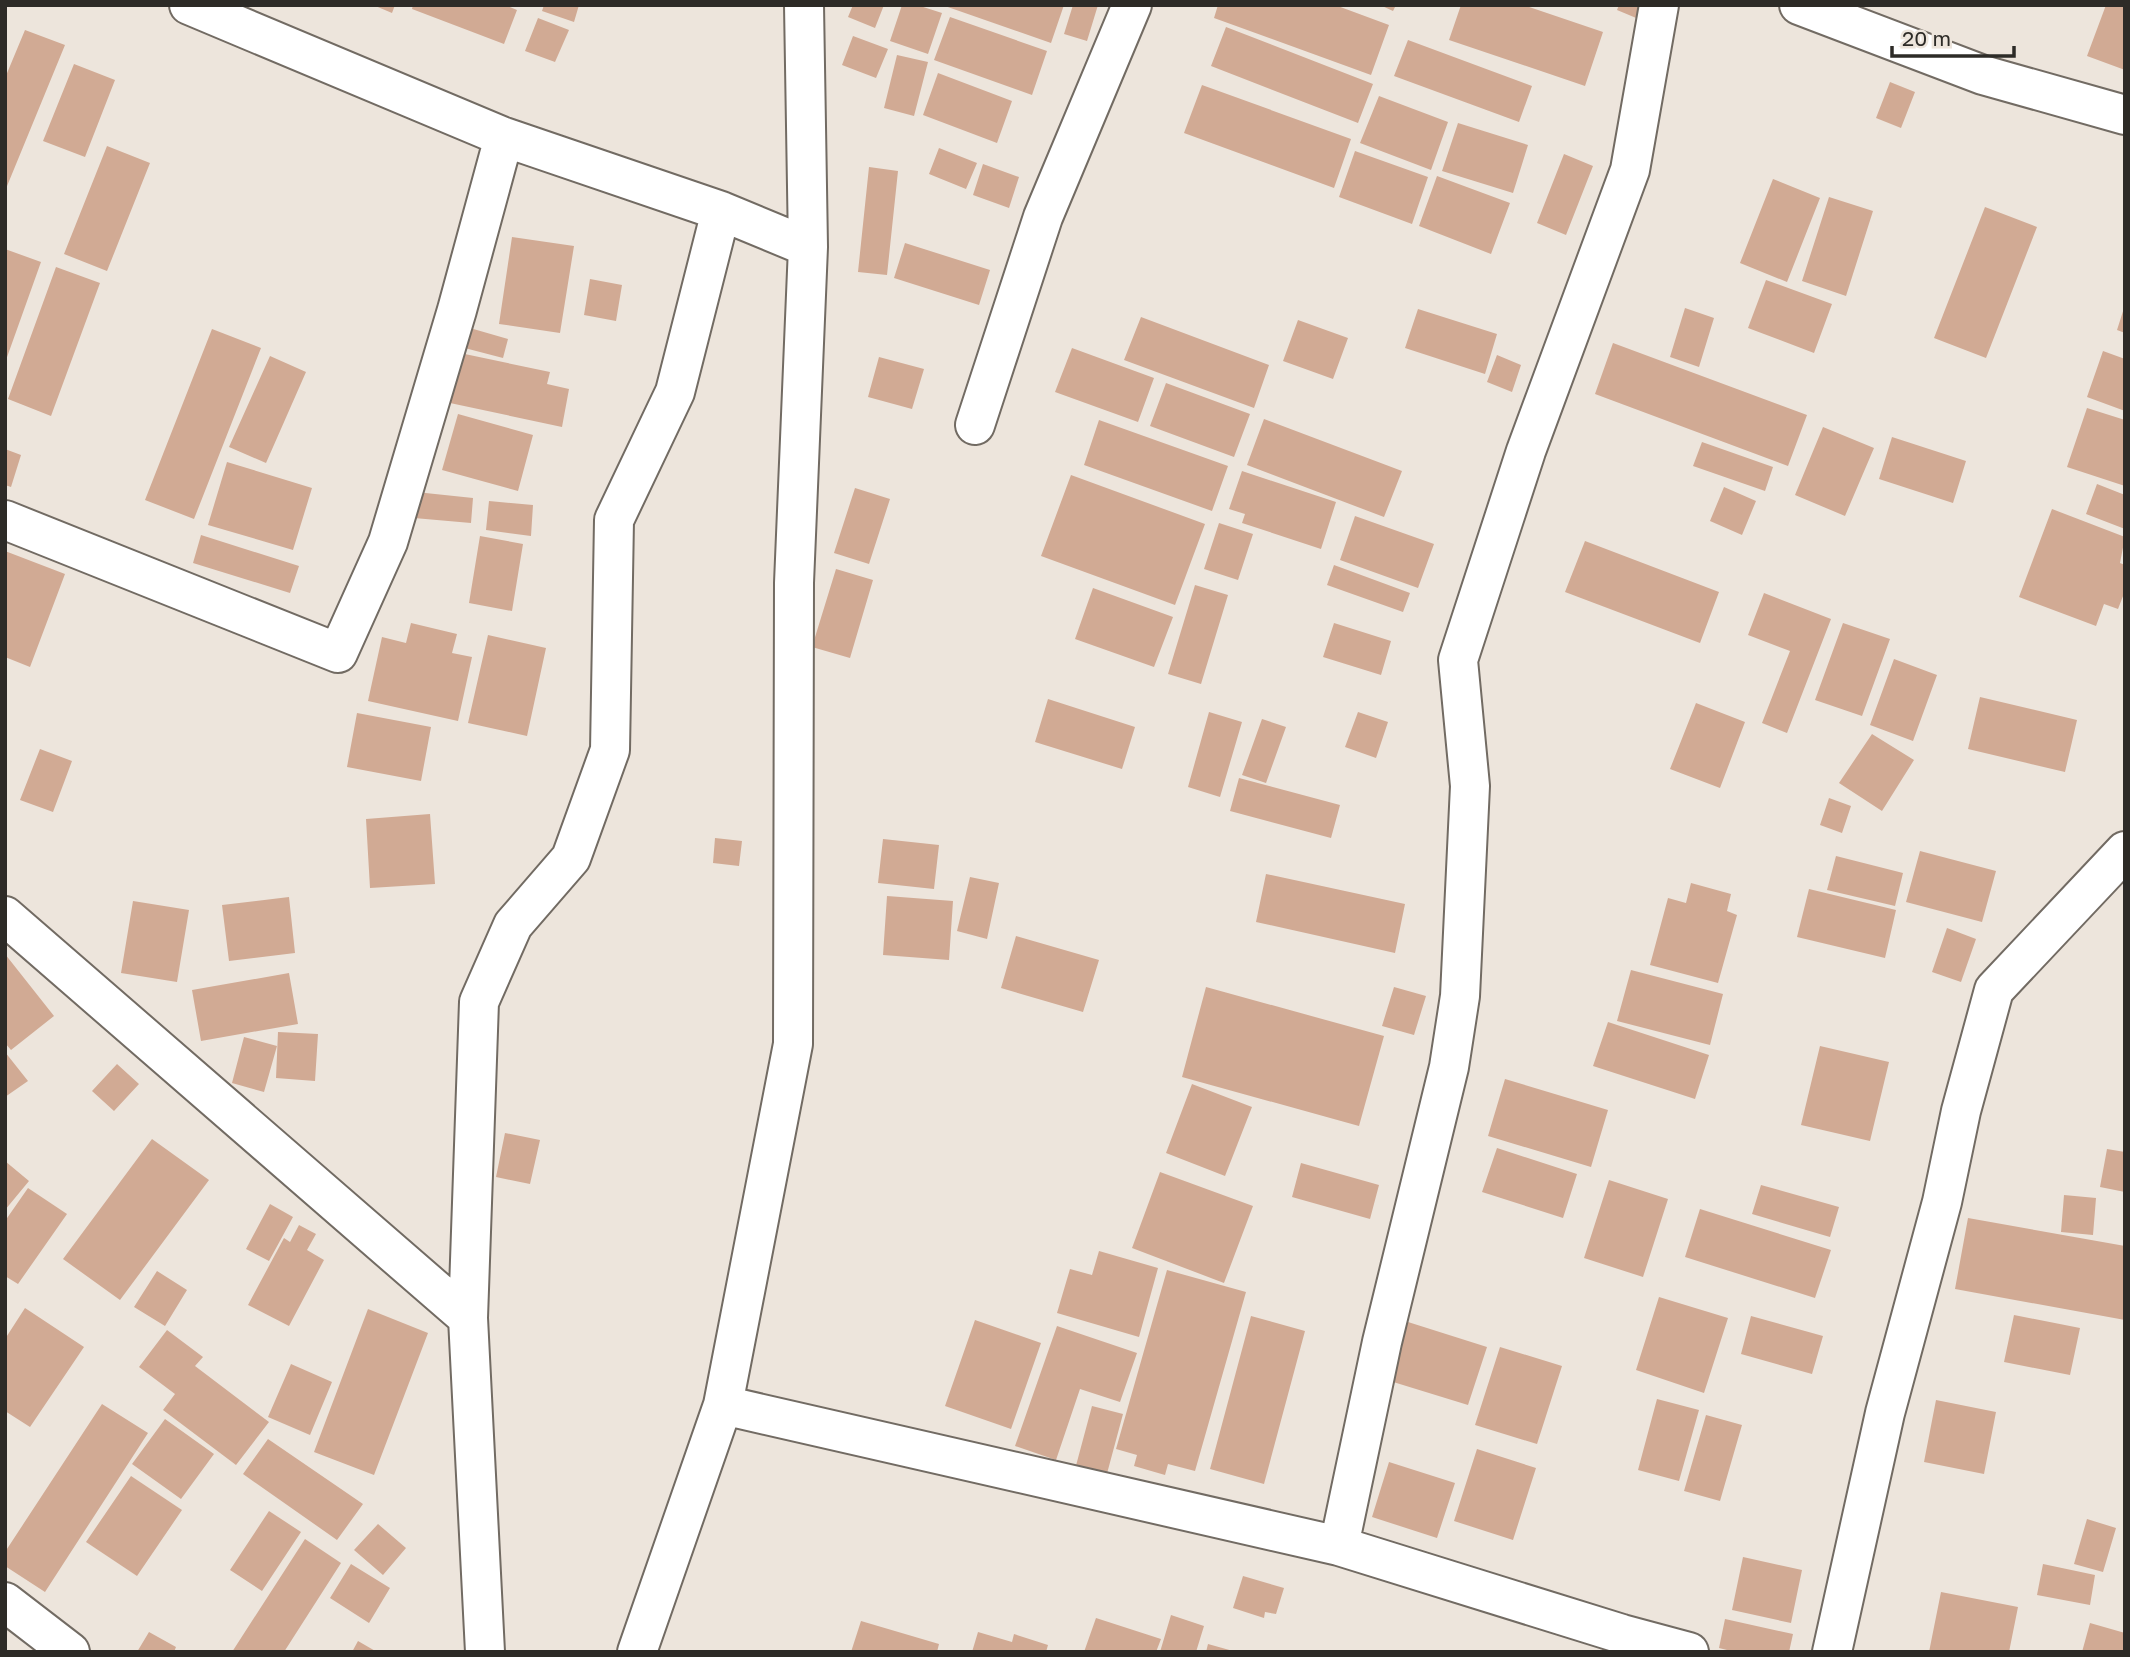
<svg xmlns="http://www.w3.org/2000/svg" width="2130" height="1657" font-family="'Golos Text',sans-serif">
<rect width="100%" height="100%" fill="#ede5dc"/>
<path fill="#d1aa94" d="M373,5H395L392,13Z
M413,5H505L517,10L504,44L412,9Z
M544,5H579L574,22L542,11Z
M853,5H884L875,28L848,17Z
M902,5H917L942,13L928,54L890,41Z
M942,5H1064L1051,43Z
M1073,5H1098L1087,41L1064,34Z
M1218,5H1335L1389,25L1371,75L1214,18Z
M1380,5H1396L1393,11Z
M1461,5H1523L1603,32L1585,86L1449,40Z
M1619,5H1646L1641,20L1617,10Z
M2106,5H2125V70L2087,56Z
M950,17L1047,51L1032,95L934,60Z
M538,18L569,30L555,62L525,51Z
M1226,27L1373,84L1358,123L1211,66Z
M25,30L65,45L5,191V78Z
M853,36L888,49L876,78L842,65Z
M1408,40L1532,86L1519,122L1394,76Z
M897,55L928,62L914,116L884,108Z
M74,64L115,80L85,157L43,141Z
M938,73L1012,101L997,143L923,115Z
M1890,82L1915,92L1901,128L1876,118Z
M1202,85L1351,139L1334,188L1184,133Z
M1379,96L1448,122L1431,170L1360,143Z
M1458,123L1528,145L1513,193L1442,171Z
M107,146L150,163L107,271L64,254Z
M939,148L977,163L966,189L929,174Z
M1355,151L1428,177L1412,224L1339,197Z
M1564,154L1593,166L1566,235L1537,223Z
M983,164L1019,177L1009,208L973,195Z
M869,167L898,171L887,275L858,272Z
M1437,176L1510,203L1491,254L1419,226Z
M1773,179L1820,198L1787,282L1740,263Z
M1829,197L1873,211L1846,296L1802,281Z
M1985,207L2037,227L1986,358L1934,338Z
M512,237L574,246L560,333L499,324Z
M905,243L990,270L979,305L894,278Z
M5,249L41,262L6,360H5Z
M56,267L100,283L51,416L8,399Z
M590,279L622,285L616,321L584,315Z
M1766,280L1832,304L1814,353L1748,328Z
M1685,308L1714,318L1699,367L1670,357Z
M2124,308H2125V333L2117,330Z
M1418,309L1497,334L1485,374L1405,348Z
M1141,317L1269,365L1254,408L1124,360Z
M1298,320L1348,338L1333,379L1283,361Z
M463,326L508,339L503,358L457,346Z
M212,329L261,348L194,519L145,500Z
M1613,343L1807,415L1788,466L1595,394Z
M1072,348L1154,378L1138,422L1055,392Z
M2103,351L2125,359V411L2087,397Z
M460,353L550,372L547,384L569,389L562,427L450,403Z
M1497,355L1521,365L1512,392L1487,382Z
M270,356L306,372L266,463L229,447Z
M879,357L924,369L912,409L868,397Z
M1166,383L1250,414L1234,457L1150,426Z
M2087,408L2125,420V486L2067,467Z
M458,414L533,435L518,491L442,470Z
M1264,419L1402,471L1384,517L1247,465Z
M1099,420L1228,466L1212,511L1084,465Z
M1823,427L1874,448L1845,516L1795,495Z
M1892,437L1966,461L1953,503L1879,479Z
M1702,442L1773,467L1765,491L1693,466Z
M5,449L21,455L11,487L5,485Z
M227,462L312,488L293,550L208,525Z
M1242,471L1336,502L1321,549L1242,523L1245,514L1229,509Z
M1071,475L1205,524L1175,605L1041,556Z
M2097,484L2125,495V529L2086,514Z
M1724,487L1756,501L1742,535L1710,521Z
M855,488L890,499L869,564L834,553Z
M416,492L473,498L471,523L414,518Z
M489,501L533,505L531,536L486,530Z
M2052,509L2125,537L2120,563L2125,565V591L2118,609L2104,604L2096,626L2019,597Z
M1355,516L1434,544L1418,588L1340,560Z
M1219,523L1253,534L1238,580L1204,569Z
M201,535L299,566L290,593L193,563Z
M480,536L523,544L512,611L469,603Z
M1585,541L1719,592L1700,643L1565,592Z
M5,551L65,574L30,667L5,657Z
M1334,565L1410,593L1403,612L1327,585Z
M836,569L873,580L850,658L812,647Z
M1195,585L1228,595L1201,684L1168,674Z
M1093,588L1173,617L1154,667L1075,639Z
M1764,593L1831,619L1787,733L1762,723L1790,651L1748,635Z
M411,623L457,634L452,653L472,657L458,721L368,701L382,637L406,643Z
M1334,623L1391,641L1381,675L1323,657Z
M1843,623L1890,639L1862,716L1815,700Z
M488,635L546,648L527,736L468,723Z
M1894,659L1937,675L1913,741L1870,725Z
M1980,697L2077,720L2065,772L1968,749Z
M1048,699L1135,727L1122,769L1035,742Z
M1696,703L1745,722L1720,788L1670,769Z
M1209,712L1242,722L1220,797L1188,787Z
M1358,712L1388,722L1376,758L1345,747Z
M357,713L431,727L421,781L347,767Z
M1262,719L1286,727L1266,783L1242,775Z
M1872,734L1914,760L1882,811L1839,783Z
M40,749L72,761L53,812L20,800Z
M1239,778L1340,805L1331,838L1230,811Z
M1829,798L1851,806L1842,833L1820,825Z
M430,814L435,884L370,888L366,819Z
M715,838L742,841L739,866L713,863Z
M883,839L939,845L934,889L878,883Z
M1920,851L1996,871L1982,922L1906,902Z
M1836,856L1903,873L1895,906L1827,890Z
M1266,874L1405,904L1395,953L1256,922Z
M970,877L999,883L987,939L957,931Z
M1691,883L1731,894L1727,911L1737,915L1718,983L1650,965L1668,898L1686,903Z
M1809,889L1896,910L1885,958L1797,937Z
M887,896L953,901L949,960L883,955Z
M289,897L295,953L229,961L222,905Z
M133,901L189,910L177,982L121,973Z
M1947,928L1976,939L1961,982L1932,972Z
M1016,936L1099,960L1083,1012L1001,988Z
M5,954L54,1016L11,1050L5,1043Z
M1631,970L1723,994L1710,1045L1617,1021Z
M289,973L298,1024L201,1041L192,990Z
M1206,987L1384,1036L1359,1126L1182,1077Z
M1394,987L1426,996L1414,1035L1382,1026Z
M1608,1022L1709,1055L1695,1099L1593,1066Z
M278,1032L318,1034L315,1081L276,1078Z
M244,1037L277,1046L264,1092L232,1083Z
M1820,1046L1889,1062L1870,1141L1801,1125Z
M5,1052L28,1081L5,1097Z
M117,1064L139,1084L114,1111L92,1091Z
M1505,1079L1608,1110L1591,1167L1488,1136Z
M1192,1084L1252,1107L1225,1176L1166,1153Z
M505,1133L540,1140L530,1184L496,1177Z
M152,1139L209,1180L120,1300L63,1259Z
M1497,1148L1577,1174L1563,1218L1482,1192Z
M2107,1149L2125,1152V1192L2100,1187Z
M5,1161L29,1181L5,1210Z
M1301,1163L1379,1185L1370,1219L1292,1197Z
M1160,1172L1253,1206L1224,1283L1132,1248Z
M1609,1180L1668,1199L1643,1277L1584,1258Z
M1761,1185L1839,1207L1830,1237L1752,1214Z
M28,1188L67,1214L18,1284L5,1276V1221Z
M2064,1195L2096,1198L2093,1235L2061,1232Z
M270,1204L293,1217L269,1261L246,1249Z
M1700,1209L1831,1250L1815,1298L1685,1257Z
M1968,1218L2125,1246V1320L1955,1289Z
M299,1225L316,1234L307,1250L324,1260L289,1326L248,1305L284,1238L290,1242Z
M1099,1251L1158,1268L1139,1337L1057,1313L1070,1269L1092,1275Z
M1167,1270L1246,1292L1195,1471L1168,1464L1165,1475L1134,1466L1137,1455L1116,1449Z
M157,1271L187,1290L165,1326L134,1307Z
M1659,1297L1728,1318L1704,1393L1636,1370Z
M25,1308L84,1347L30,1427L5,1411V1339Z
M368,1309L428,1333L374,1475L314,1452Z
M2014,1315L2080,1328L2070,1375L2004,1362Z
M1251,1316L1305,1331L1264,1484L1210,1469Z
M1751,1316L1823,1336L1812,1374L1741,1354Z
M975,1320L1041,1343L1011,1429L945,1406Z
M1408,1322L1487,1347L1468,1405L1390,1381Z
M1057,1326L1137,1353L1120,1402L1080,1389L1056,1460L1015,1446Z
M167,1330L203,1357L195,1366L269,1422L236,1465L163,1410L175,1394L139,1367Z
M1500,1347L1562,1366L1537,1444L1475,1425Z
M291,1364L332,1382L310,1435L268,1417Z
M1657,1399L1699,1410L1679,1481L1638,1470Z
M1936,1400L1996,1412L1984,1474L1924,1462Z
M102,1404L148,1433L45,1592L5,1566V1552Z
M1092,1406L1123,1414L1105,1481L1074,1473Z
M1706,1415L1742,1425L1720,1501L1684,1491Z
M165,1419L214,1454L181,1499L132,1464Z
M268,1439L363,1504L337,1540L243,1474Z
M1477,1449L1536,1468L1513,1540L1454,1521Z
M1389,1462L1455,1483L1437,1538L1372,1517Z
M131,1476L182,1510L137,1576L86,1542Z
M269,1511L301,1532L262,1591L230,1570Z
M2087,1519L2116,1528L2103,1572L2074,1564Z
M378,1524L406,1548L383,1575L354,1550Z
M305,1539L341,1563L284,1652H232Z
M1743,1557L1802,1570L1791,1623L1732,1610Z
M351,1564L390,1588L369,1623L330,1598Z
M2043,1564L2095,1575L2090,1605L2037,1595Z
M1243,1576L1284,1588L1276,1614L1265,1612L1264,1618L1233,1608Z
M1941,1592L2018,1607L2009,1652H1929Z
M1171,1615L1204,1626L1196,1652H1160Z
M1096,1618L1161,1639L1156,1652H1084Z
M1725,1619L1793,1634L1789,1652H1735L1719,1648Z
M861,1621L939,1644L937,1652H851Z
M2090,1623L2125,1633V1652H2082Z
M149,1632L176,1647L174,1652H137Z
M978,1632L1012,1642L1014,1634L1048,1645L1046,1652H972Z
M358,1641L377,1652H352Z
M1208,1644L1233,1651L1232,1652H1206Z"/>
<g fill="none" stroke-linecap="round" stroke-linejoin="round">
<g stroke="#726b63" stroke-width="42">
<path id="street" d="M189,5L504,137L721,211L808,247
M1799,5L1983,75L2125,115
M975,425L1043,217L1132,5
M5,520L338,653L388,542L457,310L504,137
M5,916L468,1318L479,1002L513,925L571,858L610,750L614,520L675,392L721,211
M468,1318L485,1652
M723,1405L1339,1546L1622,1634L1689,1652
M1339,1546L1382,1342L1449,1067L1460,996L1470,786L1458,660L1526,451L1630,170L1659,5
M5,1602L70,1652
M637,1652L723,1405L793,1044L794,583L808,247L804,5
M1832,1652L1885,1413L1942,1202L1961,1111L1994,990L2125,851"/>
</g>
<use href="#street" stroke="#fff" stroke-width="38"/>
</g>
<rect width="2130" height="1657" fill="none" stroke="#2d2b27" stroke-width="14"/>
<path d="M1892 46v10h122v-10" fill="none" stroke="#2d2b27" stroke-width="3.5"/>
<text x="1902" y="46" font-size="21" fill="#2d2b27" stroke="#ede5dc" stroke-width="5" paint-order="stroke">20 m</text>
</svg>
